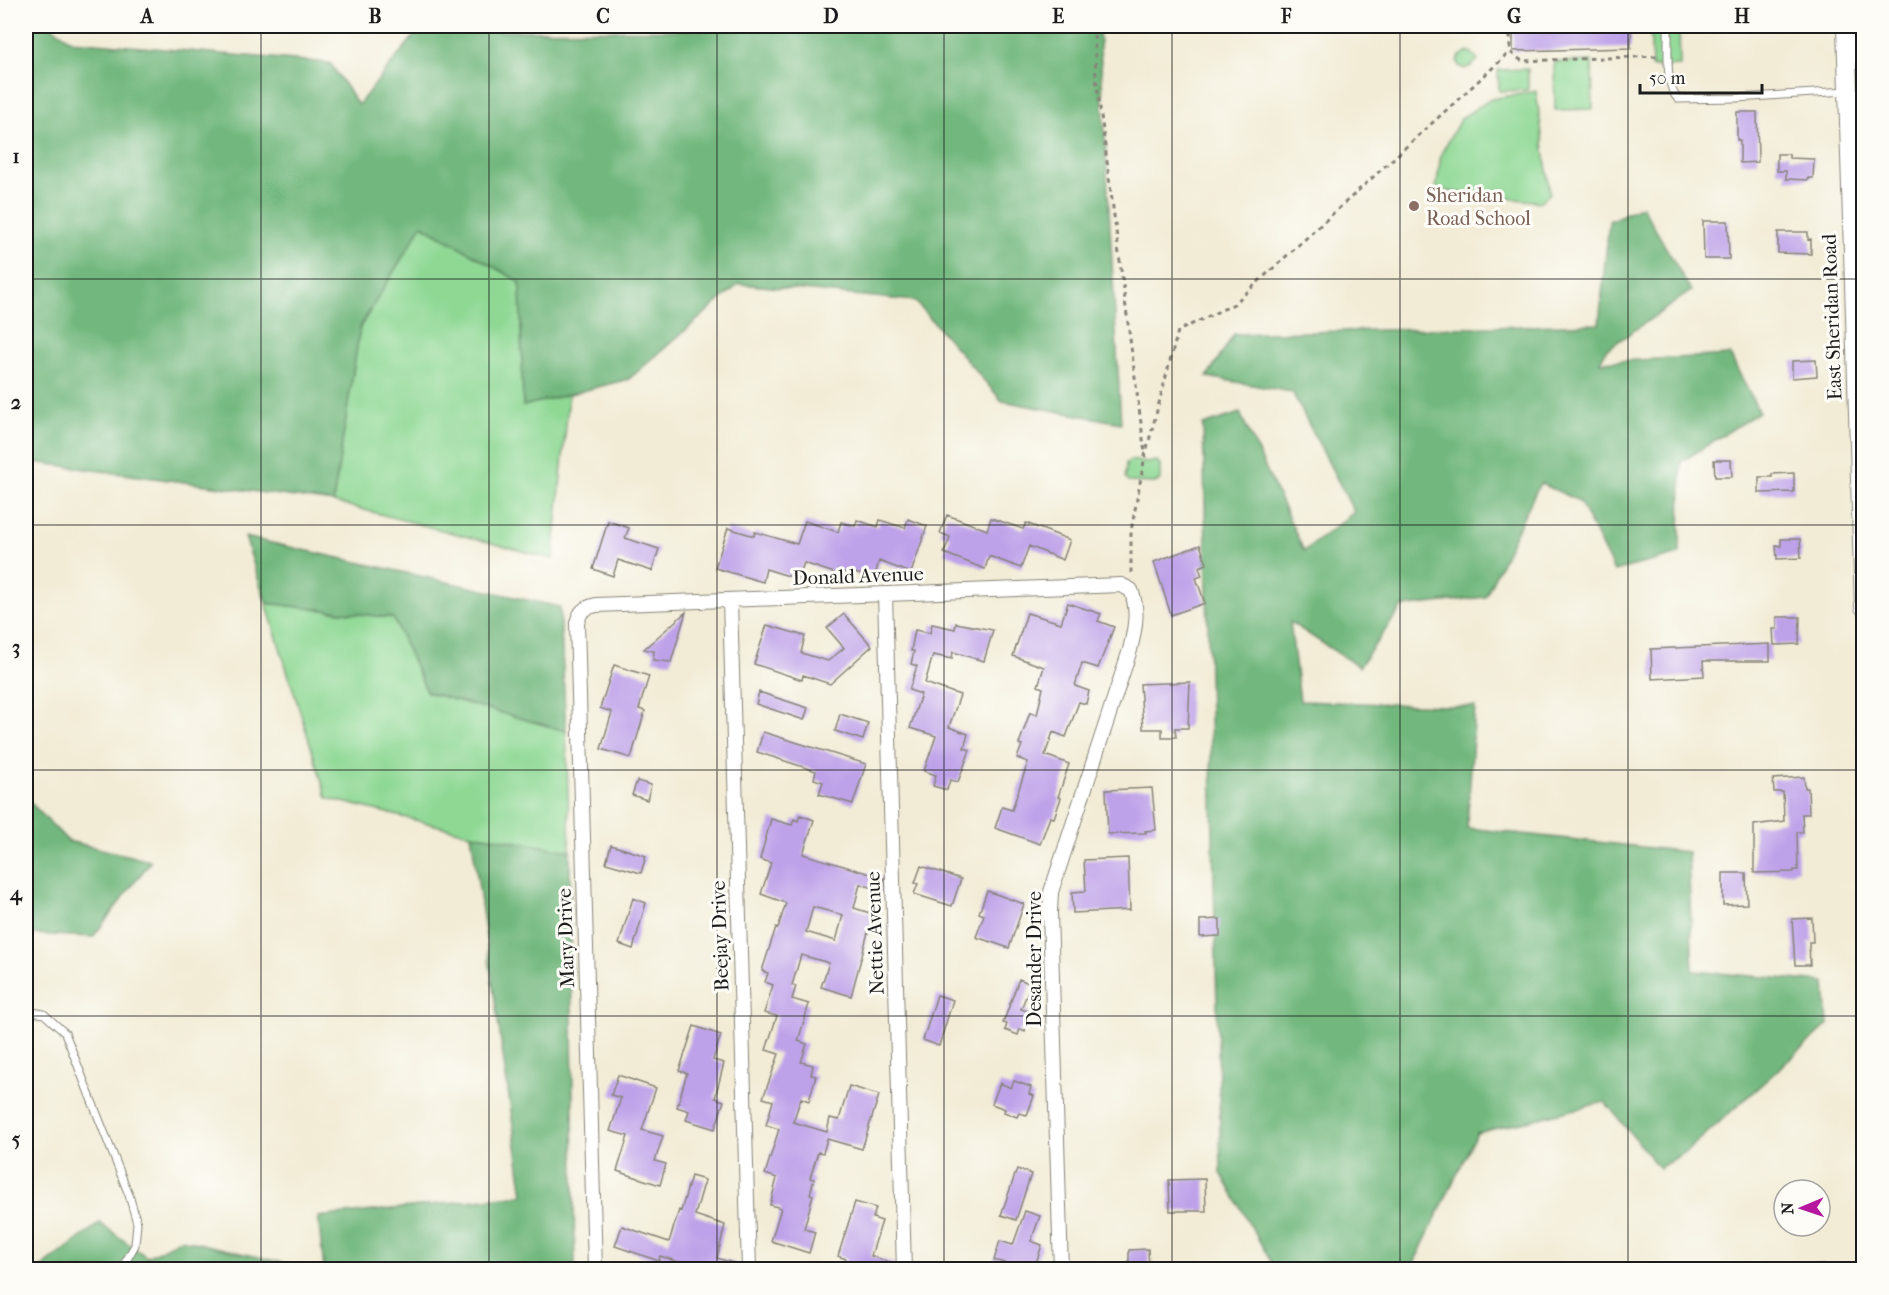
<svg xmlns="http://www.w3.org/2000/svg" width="1889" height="1295" font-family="'IM FELL French Canon',serif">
<rect width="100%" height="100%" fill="#fdfcf7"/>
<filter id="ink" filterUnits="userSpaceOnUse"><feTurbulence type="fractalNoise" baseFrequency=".0167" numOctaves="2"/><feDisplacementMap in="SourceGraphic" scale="12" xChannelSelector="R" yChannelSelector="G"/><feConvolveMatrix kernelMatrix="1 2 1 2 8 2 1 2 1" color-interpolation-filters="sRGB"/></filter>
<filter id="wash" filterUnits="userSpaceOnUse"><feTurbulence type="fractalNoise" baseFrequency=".008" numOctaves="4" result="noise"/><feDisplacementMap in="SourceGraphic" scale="24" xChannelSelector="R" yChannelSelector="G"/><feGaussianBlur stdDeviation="1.35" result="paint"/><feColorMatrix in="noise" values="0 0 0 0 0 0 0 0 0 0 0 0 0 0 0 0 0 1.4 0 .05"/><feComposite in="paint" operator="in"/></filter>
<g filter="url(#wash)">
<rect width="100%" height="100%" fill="#f2ecd6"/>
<path fill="#8ed894" stroke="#557a58" stroke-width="1.5" d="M1650,26H1679L1680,66L1652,67Z
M1467,52H1471L1478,60L1471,66L1464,69L1459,66L1457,60L1460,56Z
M1592,61L1593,109L1555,110L1554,62Z
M1528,69V90L1499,91L1498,70Z
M1536,91L1550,193L1541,202L1436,190L1441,154L1461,118L1491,99Z
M422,225L520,282L523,406L569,394L553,559L333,502L360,327Z
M1131,460L1147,463L1157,461L1160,465V480L1155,483L1128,482L1125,478L1126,463Z
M266,603L393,618L427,692L566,731L570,851L471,834L327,798Z"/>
<path fill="#72b87e" stroke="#476a4d" stroke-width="1.5" d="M26,26H51L72,41L330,63L358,105L418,31L1099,29L1121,423L1002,401L915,301L739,284L629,379L523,406L520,282L422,225L360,327L333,502L26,461Z
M1642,206L1691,291L1606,350L1600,362L1730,355L1759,412L1681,462L1680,554L1614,571L1579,501L1540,483L1485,597L1402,607L1359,667L1290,622L1300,701L1475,707L1467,828L1688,852L1693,971L1825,982L1828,1025L1687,1151L1659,1168L1605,1102L1477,1133L1411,1269H1275L1221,1173L1203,425L1240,413L1304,551L1354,512L1292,392L1207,377L1234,334L1599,324L1609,221Z
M245,537L560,607L566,731L427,692L393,618L266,603Z
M26,798L68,841L151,861L93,937L30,934L26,931Z
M471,834L570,851L575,1269H324L318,1217L523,1195Z
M100,1223L147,1257L181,1239L310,1269L38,1270Z"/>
<g id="blocks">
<path fill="#bea2e9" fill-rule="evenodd" d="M1513,26H1631V48L1513,51Z
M1737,112H1757L1758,162L1740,163V140H1737Z
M1777,154H1789V158L1814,159L1813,178H1808V180L1786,179V171H1777Z
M1703,221H1728L1729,259H1704Z
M1778,232H1808V240L1811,239V254L1778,253Z
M1816,360L1817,376L1792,378V361Z
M1714,460H1731L1732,477H1715Z
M1794,473V492L1759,493V477H1772V474Z
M947,515L987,530L991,518L1023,529L1026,523L1070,540L1063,560L1029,546L1021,568L989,556L985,569L944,553L950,537L940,533Z
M908,519L927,526L911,573L879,561L874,579L849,571L848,574L838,570L837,574L804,563L798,579L766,569L763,582L715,568L728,528L754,536L755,532L797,544L805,521L838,532L841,522L855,526L857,520L878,527L880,520L905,528Z
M608,521L629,528L625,538L659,549L652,571L618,560L613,576L593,569Z
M1781,539H1800L1801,558L1777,559L1776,545L1781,546Z
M1200,545L1207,564L1199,567L1202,576L1196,578L1205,603L1171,615L1154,562Z
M1068,603L1101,614L1098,621L1114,627L1098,668L1082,663L1075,686L1089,691L1086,704L1079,702L1066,737L1053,732L1045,755L1069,764L1058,797L1061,798L1054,818L1050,817L1040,844L995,828L1002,807L1012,810L1028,762L1017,758L1022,745L1019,744L1030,712L1037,715L1043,688L1038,686L1044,667L1013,656L1027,613L1061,623Z
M686,612L671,662L653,660L654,651L644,649Z
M844,614L872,646L830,684L803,675L802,680L754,664L767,625L805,636L801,653L828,661L844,648L827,628Z
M1777,617H1800L1799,644L1774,645L1773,629H1777Z
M956,623L993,630L984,661L953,652L952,659L933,655L925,683L960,695L949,727L968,734L964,748L970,750L958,782L950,780L947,790L933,786L936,775L924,771L936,736L910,728L921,694L909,690L917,666L911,664L914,651H911L915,630L930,633L932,624L955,629Z
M1770,644V661H1703L1704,676L1652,679L1651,649Z
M614,665L649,676L639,709L645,711L631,758L601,749L612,712L600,708Z
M1190,682L1188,728H1175L1176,737H1162V729H1143L1140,684Z
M759,692L808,708L804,720L756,704Z
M840,714L868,723L863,740L835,731Z
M763,732L866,764L853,804L819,794L823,782L814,779L816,771L757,752Z
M1804,777L1805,788H1808L1809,814H1802L1803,832H1797L1798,870H1794V872L1754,873V825L1784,821L1783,792H1774L1773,779Z
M637,781L651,785L647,800L632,795Z
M1152,788L1156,830L1145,831L1146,833L1108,834L1106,790Z
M800,815L814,820L803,854L884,878V891L860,884L854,908L873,914L851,996L821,987L829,963L801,955L792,985L796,986L792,999L809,1004L798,1041L807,1044L801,1062L813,1065L811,1075L816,1076L809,1101L801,1098L793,1122L827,1132L830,1118L839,1120L849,1086L879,1095L862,1149L827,1139L823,1153L818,1152L810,1178L814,1179L810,1194L813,1195L804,1229L815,1232L809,1253L771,1241L781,1208L770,1205L777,1178L765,1174L779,1129L766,1125L773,1101L763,1098L779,1054L766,1050L777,1016L764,1013L773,985L765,982L768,973L762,971L776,927L778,928L786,903L761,894L771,863L760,859L771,819L792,825L794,819L798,821ZM813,907L843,915L836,941L806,932Z
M611,845L646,856L641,873L606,863Z
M1128,858L1130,910L1073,913L1072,892L1086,891L1084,860Z
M921,866L961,879L952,906L914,894L918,884L915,883Z
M1723,873H1746L1747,904L1723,905Z
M987,891L1024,904L1009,948L976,937L984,915L979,913Z
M633,898L646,903L633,949L619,944Z
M1812,918L1813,942H1809L1810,965H1795L1792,919Z
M1220,919V936L1200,937V920Z
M1019,979L1031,984L1021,1009L1031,1012L1025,1031L1020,1029L1018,1035L1005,1030L1007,1024L1003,1023Z
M937,995L953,1000L939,1046L923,1040Z
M694,1026L721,1035L713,1060L724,1063L715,1098L724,1101L715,1129L686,1120L689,1111L677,1107L687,1073L679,1071Z
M618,1075L656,1088L642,1130L663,1136L655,1161L666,1164L660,1185L617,1171L628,1136L610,1131L621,1098L611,1095Z
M1014,1081L1031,1087L1029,1094L1034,1096L1027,1115L1019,1113L1017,1117L1004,1112L1005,1109L992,1104L1000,1083L1011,1088Z
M1017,1169L1031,1174L1016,1220L1001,1215Z
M691,1176L705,1180L695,1215L725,1225L717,1258L740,1265V1269H687L688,1265L660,1256L659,1261L615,1246L622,1226L669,1242L679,1210L681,1211Z
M1205,1179L1206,1211H1170L1169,1180Z
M855,1202L876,1208L873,1218L882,1221L871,1256L895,1264V1269H860L844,1264L846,1259L838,1256Z
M1025,1211L1040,1216L1031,1241L1042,1245L1034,1269H1025L994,1260L1000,1241L1013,1245Z
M1148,1249L1149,1269H1129V1250Z"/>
</g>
</g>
<g filter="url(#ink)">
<use href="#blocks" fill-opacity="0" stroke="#878479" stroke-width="1.5"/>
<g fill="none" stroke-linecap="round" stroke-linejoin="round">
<g stroke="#878479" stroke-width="9">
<path id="service" d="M1668,26C1669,45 1664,86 1678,99L1737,98L1846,91
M26,1011L44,1014L65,1033L129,1195L137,1223L135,1245L121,1270
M1794,1270L1864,1267"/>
</g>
<g stroke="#878479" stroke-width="16">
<path id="minor" d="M885,594L904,1270
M730,600L749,1270
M595,1270L577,623C580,611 584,608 596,605L1121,585L1131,590C1139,610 1135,629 1130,650L1051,892L1050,913L1061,1270"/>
</g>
<g stroke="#878479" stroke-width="20">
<path id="tertiary" d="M1846,26L1864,607"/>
</g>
<path stroke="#878479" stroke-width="3" stroke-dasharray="4.5 4.5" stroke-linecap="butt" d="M1094,26L1096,77L1145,454
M1510,26V52L1522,61L1658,56
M1131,573V531L1145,456L1178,331L1234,304L1510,52"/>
<use href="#service" stroke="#fff" stroke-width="7"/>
<use href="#minor" stroke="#fff" stroke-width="14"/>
<use href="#tertiary" stroke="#fff" stroke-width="18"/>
</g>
</g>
<path fill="none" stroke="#1c1c1c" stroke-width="1.5" stroke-opacity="0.55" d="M261,26V1270M489,26V1270M717,26V1270M944,26V1270M1172,26V1270M1400,26V1270M1628,26V1270M26,279H1864M26,525H1864M26,770H1864M26,1016H1864"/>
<circle fill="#8d6e63" stroke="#fdfcf7" stroke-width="2" cx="1414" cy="206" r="6"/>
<g text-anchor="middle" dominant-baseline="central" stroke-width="6" stroke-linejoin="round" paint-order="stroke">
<g font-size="20" fill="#785e54" stroke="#fdfcf7" text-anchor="start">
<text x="1426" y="195">Sheridan<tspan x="1426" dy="23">Road School</tspan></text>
</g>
<g font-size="20" fill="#1c1c1c" stroke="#fdfcf7">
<text transform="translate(1832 317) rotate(-92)">East Sheridan Road</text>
<text transform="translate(858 576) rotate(-2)">Donald Avenue</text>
<text transform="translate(875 933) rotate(-92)">Nettie Avenue</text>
<text transform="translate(720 936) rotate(-92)">Beejay Drive</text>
<text transform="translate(566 938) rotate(-92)">Mary Drive</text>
<text transform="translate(1034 959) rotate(-90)">Desander Drive</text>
</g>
</g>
<rect width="1889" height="1295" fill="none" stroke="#fdfcf7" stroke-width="66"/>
<g transform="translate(1802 1208) rotate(268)"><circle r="28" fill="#fdfcf7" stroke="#a3a29f" stroke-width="1.5"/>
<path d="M0-4.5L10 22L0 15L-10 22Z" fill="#b5179e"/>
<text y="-9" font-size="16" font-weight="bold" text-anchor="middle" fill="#1c1c1c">N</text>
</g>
<path d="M1640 84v9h122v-9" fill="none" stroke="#1c1c1c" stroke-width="3"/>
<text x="1649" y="84" font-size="18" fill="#1c1c1c" stroke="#fdfcf7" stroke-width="4.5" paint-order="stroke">50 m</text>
<rect x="33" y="33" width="1823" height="1229" fill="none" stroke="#1c1c1c" stroke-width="2"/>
<g font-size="20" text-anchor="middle" font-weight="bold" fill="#1c1c1c">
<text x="147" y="23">A</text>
<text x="375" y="23">B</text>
<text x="603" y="23">C</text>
<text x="831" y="23">D</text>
<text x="1058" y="23">E</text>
<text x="1286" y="23">F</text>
<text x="1514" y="23">G</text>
<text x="1742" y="23">H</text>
<text x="16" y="163">1</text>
<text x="16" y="409">2</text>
<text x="16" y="654">3</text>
<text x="16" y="900">4</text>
<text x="16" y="1146">5</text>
</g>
</svg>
